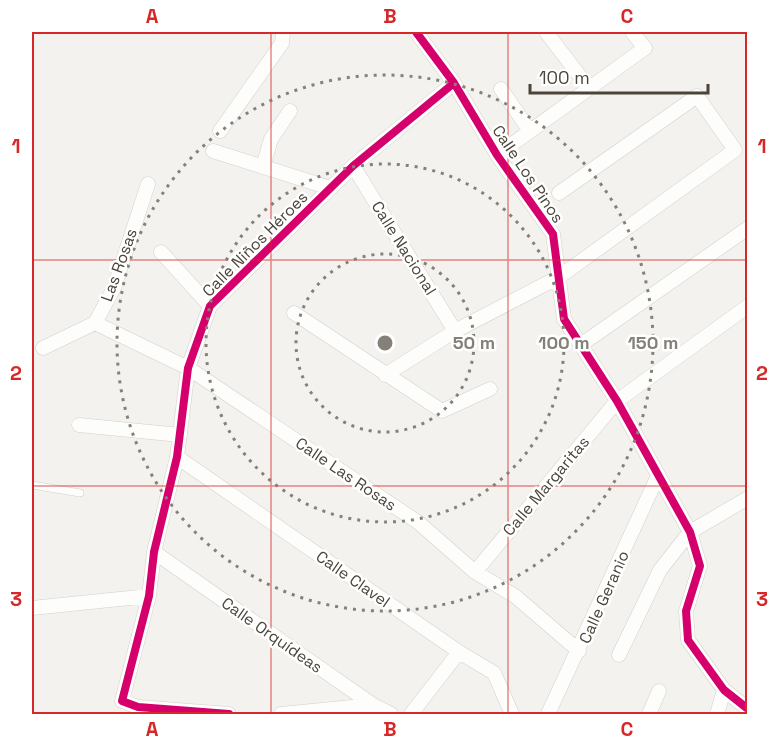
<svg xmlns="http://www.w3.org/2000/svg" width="779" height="746" font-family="'Space Grotesk',sans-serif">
<rect width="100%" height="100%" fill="#f4f2ee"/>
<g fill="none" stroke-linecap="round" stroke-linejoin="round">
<g stroke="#d2d0cb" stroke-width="8">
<path id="lane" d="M32,485L80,493"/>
</g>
<g stroke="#d2d0cb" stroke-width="15">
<path id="street" d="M416,32L454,83L497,155L553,234L564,319L617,401L690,532L700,566L686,611L688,640L724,690L748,709
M546,32L589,88
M501,89L530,131
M220,131L282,43L283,32
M213,151L330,188
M497,155L645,48L632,32
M353,166L455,331
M263,167L271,139L290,111
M161,252L210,306
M294,313L442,411L490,389
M95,323L188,368L419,523L475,572L515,596L579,651
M582,344L748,228
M43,348L95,323L114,288L148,184
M385,375L455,331L559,277L735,150L697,96L559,193
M79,425L180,435
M177,457L459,652L494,673L512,714
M154,552L373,705L391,714
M475,572L617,401L748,306
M32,608L149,596
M619,655L660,570L690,532L748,498
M229,714L138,707L122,701L149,596L154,552L177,457L188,368L210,306L353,166L454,83
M281,714L373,705
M411,714L459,652
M548,714L657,478
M649,714L659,691
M717,714L724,690"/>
</g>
<use href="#lane" stroke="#fdfdfc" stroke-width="7"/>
<use href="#street" stroke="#fdfdfc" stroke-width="14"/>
<g stroke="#fff" stroke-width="11">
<path id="cycleway" d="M416,32L454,83L497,155L553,234L564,319L617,401L690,532L700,566L686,611L688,640L724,690L748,709
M229,714L138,707L122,701L149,596L154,552L177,457L188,368L210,306L353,166L454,83"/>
</g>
<use href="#cycleway" stroke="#d6006c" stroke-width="8"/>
</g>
<path fill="none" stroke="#d62828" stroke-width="1.5" stroke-opacity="0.55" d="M271,32V714M508,32V714M32,260H748M32,486H748"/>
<g fill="none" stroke="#868178" stroke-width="3" stroke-dasharray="3 6">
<circle cx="385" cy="343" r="89"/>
<circle cx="385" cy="343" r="179"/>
<circle cx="385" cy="343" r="268"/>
</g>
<g text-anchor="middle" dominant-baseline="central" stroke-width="5" stroke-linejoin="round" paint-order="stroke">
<g font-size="16" fill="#4b4439" stroke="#fff">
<text transform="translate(528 174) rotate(56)">Calle Los Pinos</text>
<text transform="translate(255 244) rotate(-45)">Calle Niños Héroes</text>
<text transform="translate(404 248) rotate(58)">Calle Nacional</text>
<text transform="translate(119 265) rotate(-70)">Las Rosas</text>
<text transform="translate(346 474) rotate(34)">Calle Las Rosas</text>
<text transform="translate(546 486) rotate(-50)">Calle Margaritas</text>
<text transform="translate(353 579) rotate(35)">Calle Clavel</text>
<text transform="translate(604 597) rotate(-66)">Calle Geranio</text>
<text transform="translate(272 635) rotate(35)">Calle Orquídeas</text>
</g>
</g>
<circle cx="385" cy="343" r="9" fill="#868178" stroke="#fff" stroke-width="3"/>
<g font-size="18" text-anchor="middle" font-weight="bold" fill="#868178" stroke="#fff" stroke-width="5" stroke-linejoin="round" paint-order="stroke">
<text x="474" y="349">50 m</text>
<text x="564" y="349">100 m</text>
<text x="653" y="349">150 m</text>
</g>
<rect width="779" height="746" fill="none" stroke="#ffffff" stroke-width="66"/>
<path d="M530 84v9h178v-9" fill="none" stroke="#4b4439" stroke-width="3"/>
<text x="539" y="84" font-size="18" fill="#4b4439" stroke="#ffffff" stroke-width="4.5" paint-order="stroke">100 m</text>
<rect x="33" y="33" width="713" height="680" fill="none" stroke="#d62828" stroke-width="2"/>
<g font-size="20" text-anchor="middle" font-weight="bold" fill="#d62828">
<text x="152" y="23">A</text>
<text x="390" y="23">B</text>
<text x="627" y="23">C</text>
<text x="16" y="153">1</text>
<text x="762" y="153">1</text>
<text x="16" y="380">2</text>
<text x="762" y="380">2</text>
<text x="16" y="606">3</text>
<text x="762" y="606">3</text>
<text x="152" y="736">A</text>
<text x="390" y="736">B</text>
<text x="627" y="736">C</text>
</g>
</svg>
